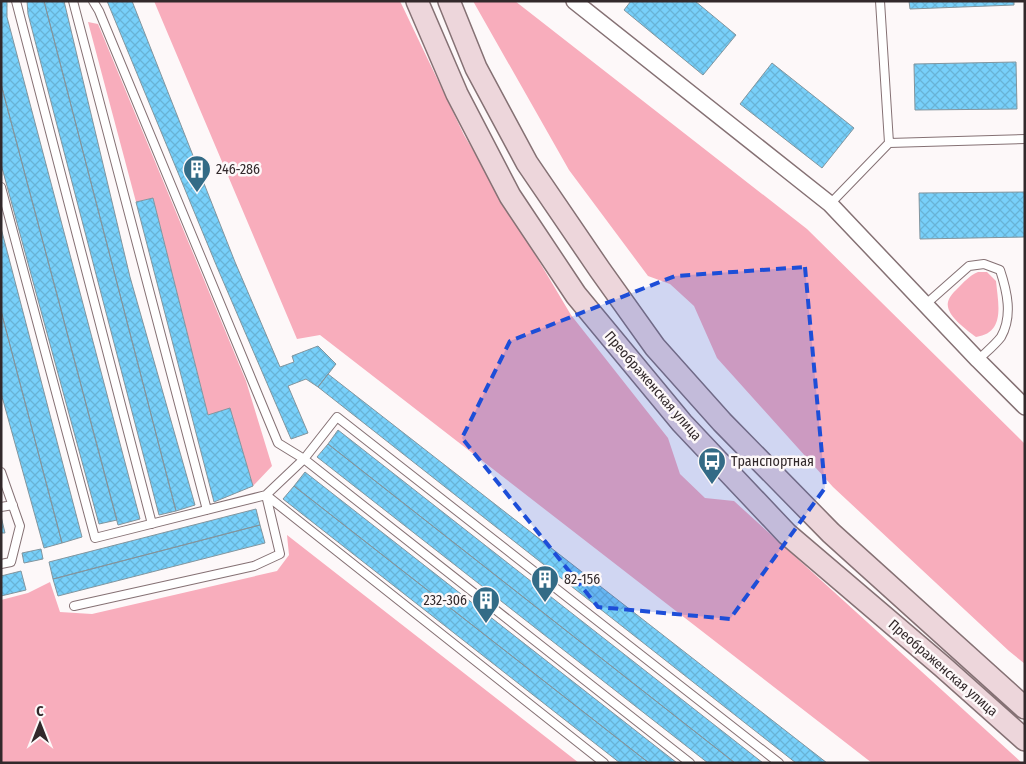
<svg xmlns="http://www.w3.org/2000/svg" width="1026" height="764" font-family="'Fira Sans Condensed',sans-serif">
<defs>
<pattern id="building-cross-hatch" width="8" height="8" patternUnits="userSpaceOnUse" patternTransform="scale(1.25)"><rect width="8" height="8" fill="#78d0fa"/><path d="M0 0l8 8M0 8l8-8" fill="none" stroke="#68b3d6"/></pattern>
</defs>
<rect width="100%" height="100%" fill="#fdf8f9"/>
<path fill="#f8adbc" d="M154,1H400L464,135L571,315L668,438L680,474L705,498L734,501L1022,763H872L320,335L297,339Z
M473,1H515L807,229L1025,444V664L1009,651L833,487L717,358L694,306L670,284L648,276L569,170Z
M88,22L98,24L246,381L272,466L253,486L230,409L208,415L153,198L136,202Z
M978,272H987L996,281C998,303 1006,333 976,337C967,330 945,315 948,302C949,297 954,292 957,289C964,282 969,276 978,272Z
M287,535L579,763H1V600L28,593L50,582L60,612L92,614L277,571L289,555Z"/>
<path fill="url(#building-cross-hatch)" stroke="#82959e" d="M1,1H7V17L140,519L118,525L1,84Z
M27,1H44L176,511L159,515L28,14Z
M44,1H64L130,277L195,505L176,511Z
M107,1H132L235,262L280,367L294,362L292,356L318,346L336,364L318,387L306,379L288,386L308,433L291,439L217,267Z
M631,1H695L736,35L703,75L624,10Z
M909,1H1014V5L910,9Z
M1016,62L1017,109L915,110L914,64Z
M772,63L854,128L822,168L740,104Z
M1,84L117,520L99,524L1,164Z
M1025,192V237L920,239L919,193Z
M153,198L208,415L230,408L253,486L214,502L136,202Z
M1,228L82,537L62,543L1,311Z
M1,311L62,543L44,548L1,393Z
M328,374L827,763H796L318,387Z
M338,430L763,763H735L328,444Z
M328,444L735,763H708L317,457Z
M305,472L677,763H649L294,486Z
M294,486L649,763H620L283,499Z
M256,509L260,525L53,579L49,562Z
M1,516L5,533H1Z
M260,525L265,543L58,596L53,579Z
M41,549L43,559L24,563L22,553Z
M21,571L26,590L1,596V576Z"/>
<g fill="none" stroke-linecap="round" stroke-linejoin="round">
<g stroke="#857174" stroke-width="10">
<path id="service" d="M16,1L152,524
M73,1L207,510
M93,1L99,11L278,443L304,459L690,763
M889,143L1025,139
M1,187L95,538L266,495L304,459L337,417L779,763
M830,204L889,143L880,1
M926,304L969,266L984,264L1000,270C1007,291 1013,316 1001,337C995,345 985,353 978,360
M1,472L20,526L11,562L1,564
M266,495L604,763
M1,507L13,505
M74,606L254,566L280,554L266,495"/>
</g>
<g stroke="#857174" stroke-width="18">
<path id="minor" d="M574,1L830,204L978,360L1025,407"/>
</g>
<g stroke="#857174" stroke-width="24">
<path id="secondary" d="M417,1L457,94L510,196L576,295L682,423L787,534L943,667L1025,740
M449,1L476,68L527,163L600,270L655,347L722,422L831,533L1025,708"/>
</g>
<use href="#service" stroke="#fff" stroke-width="8"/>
<use href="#minor" stroke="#fff" stroke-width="15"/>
<use href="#secondary" stroke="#edd6db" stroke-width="21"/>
</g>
<path fill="#1d4ed8" fill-opacity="0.2" stroke="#1d4ed8" stroke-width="4" stroke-dasharray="10 6" stroke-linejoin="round" d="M805,267L825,488L730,619L598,607L462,438L510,341L675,276Z"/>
<defs>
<g id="building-pin" transform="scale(1.4375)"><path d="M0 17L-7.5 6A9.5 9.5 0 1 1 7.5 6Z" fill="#336b86" stroke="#fdf8f9"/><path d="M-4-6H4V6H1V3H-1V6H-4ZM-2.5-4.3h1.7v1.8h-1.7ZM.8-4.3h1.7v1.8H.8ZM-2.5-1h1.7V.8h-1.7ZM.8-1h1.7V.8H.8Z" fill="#fff"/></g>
<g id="bus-pin" transform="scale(1.4375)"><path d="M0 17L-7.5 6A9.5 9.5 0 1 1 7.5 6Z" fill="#336b86" stroke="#fdf8f9"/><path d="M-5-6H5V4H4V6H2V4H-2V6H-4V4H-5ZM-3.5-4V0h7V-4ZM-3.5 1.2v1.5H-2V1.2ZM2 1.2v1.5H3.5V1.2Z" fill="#fff"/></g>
</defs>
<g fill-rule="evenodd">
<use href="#building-pin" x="197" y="169"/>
<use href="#bus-pin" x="712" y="461"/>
<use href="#building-pin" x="545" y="579"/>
<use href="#building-pin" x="486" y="600"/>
</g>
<g text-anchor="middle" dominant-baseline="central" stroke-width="5" stroke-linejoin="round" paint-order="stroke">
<g font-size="14" fill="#32292b" stroke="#fdf8f9" text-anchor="start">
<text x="216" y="169">246-286</text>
<text x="731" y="461">Транспортная</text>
<text x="564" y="579">82-156</text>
<text x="467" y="600" text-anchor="end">232-306</text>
</g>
<g font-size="14" fill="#32292b" stroke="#fdf8f9">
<text transform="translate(653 386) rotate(49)">Преображенская улица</text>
<text transform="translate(943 668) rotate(41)">Преображенская улица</text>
</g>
</g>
<rect width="1026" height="764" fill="none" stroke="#32292b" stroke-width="5"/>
<g transform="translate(40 724)" stroke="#fdf8f9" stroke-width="4" paint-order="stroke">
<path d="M0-4L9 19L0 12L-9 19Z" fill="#32292b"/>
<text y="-8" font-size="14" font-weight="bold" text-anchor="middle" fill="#32292b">С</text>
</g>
</svg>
